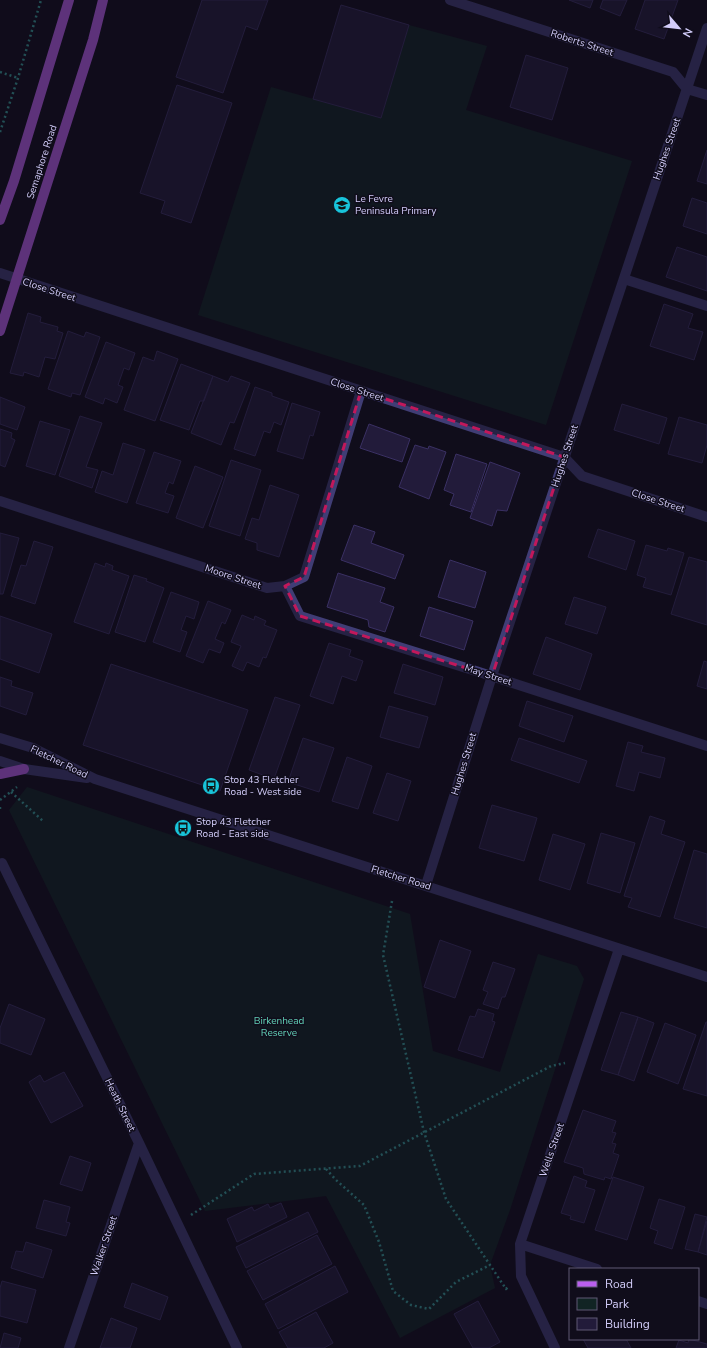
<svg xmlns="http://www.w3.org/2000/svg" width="707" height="1348" font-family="'Nunito Sans',sans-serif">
<rect width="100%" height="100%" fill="#100d1b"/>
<path fill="#112424" d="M409,25L487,46L466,110L632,161L546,425L198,315L271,87L381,118Z
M27,787L410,914L433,1051L500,1072L538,954L577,966L584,979L510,1210L490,1265L495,1288L400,1338L326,1196L205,1211L9,810Z"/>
<path fill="#221b3a" stroke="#3a3063" d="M202,0H268L257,30L246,26L223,93L176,77Z
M569,0H593L590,8Z
M603,0H627L620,16L600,8Z
M645,0H678L664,39L635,29Z
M341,5L409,25L381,118L313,99Z
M526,55L568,68L552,120L510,107Z
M177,85L232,103L191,223L161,213L165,201L140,193Z
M707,150V184L697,181Z
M692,198L707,203V234L683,226Z
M677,247L707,257V291L666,277Z
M664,304L693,314L688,328L703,332L694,360L650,346Z
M28,313L41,317L40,322L58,327L57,331L63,333L55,359L45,357L39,377L24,372L23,376L10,373Z
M68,331L84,337L86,332L100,337L80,395L72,393L71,397L48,389Z
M106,342L135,353L129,370L124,368L118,385L123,387L117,403L105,398L103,404L85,397Z
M157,351L178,359L155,421L124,410L143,357L154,361Z
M181,364L213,376L204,401H200L189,430L160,420Z
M213,376L228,382L231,376L250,383L234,423L230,422L221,445L191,433Z
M255,387L272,393V396L289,402L281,425L274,422L270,433L264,431L255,456L234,449Z
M0,397L25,407L17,430L0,424Z
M292,403L320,412L313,436L310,435L303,459L277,451Z
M622,404L667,418L659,444L614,430Z
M80,416L102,423L86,467L98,470L92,488L59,476Z
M679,417L707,425V445L702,463L668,454Z
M40,421L70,430L55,475L26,466Z
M369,424L410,439L402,462L360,448Z
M0,429L12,433L11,438L15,440L5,467L0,465Z
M123,443L145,450L127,503L95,492L102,471L113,475Z
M415,445L428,449L429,446L446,452L429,499L399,487Z
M154,452L181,461L173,484L169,482L165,493L174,496L168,513L136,503Z
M456,454L487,464L471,512L450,505L454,494L444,490Z
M231,460L261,470L240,536L209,526Z
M490,462L520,473L507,511L497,510L492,526L470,518Z
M195,466L223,477L203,528L176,518Z
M270,485L299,495L279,557L257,550V543L245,539L252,518L259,520Z
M354,525L375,532L371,543L404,555L395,579L341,560Z
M598,529L635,541L626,570L588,557Z
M0,533L19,538L3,594H0Z
M34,541L53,547L35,604L11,596L21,565L26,566Z
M646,545L667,551L668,548L684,553L671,595L643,587L646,578L637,575Z
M689,557L707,562V625L671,614Z
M450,560L486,572L475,608L438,597Z
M95,563L105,567L106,563L113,566L112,570L129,576L109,634L74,622Z
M338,573L385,588L380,602L394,607L385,632L369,627L368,620L327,607Z
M134,575L147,579L146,581L164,588L145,642L115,632Z
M171,592L199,602L194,619L186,616L181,630L187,632L180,652L153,642Z
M574,597L606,607L597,634L565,624Z
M208,601L231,610L225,624L222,622L215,639L224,643L220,653L209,649L203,663L186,656Z
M429,607L473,621L464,650L420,636Z
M242,615L254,620L255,616L266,621L264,625L277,630L266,658L263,657L259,667L247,662L243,671L232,666L241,646L231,642Z
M0,616L52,634L39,673L0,659Z
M546,637L592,654L580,690L533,674Z
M329,643L351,650L349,656L363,661L356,681L342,676L333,704L310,696Z
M704,661L707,662V689L697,686Z
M111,664L248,710L220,791L83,745Z
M403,664L443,677L435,705L394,693Z
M0,677L12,681L11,686L33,693L26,715L0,706Z
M275,697L300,705L274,779L249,770Z
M527,701L573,716L564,742L519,726Z
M389,706L428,717L419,748L380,737Z
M303,738L334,748L319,792L288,782Z
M519,738L587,761L579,783L511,760Z
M628,742L643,746L641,752L665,758L660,778L639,772L634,791L616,786Z
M347,757L372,766L358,809L332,801Z
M387,773L411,781L398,821L373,813Z
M492,805L537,818L524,861L479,848Z
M650,816L665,821L661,834L685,842L660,917L628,907L632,898L624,896Z
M601,833L635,843L620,893L587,883Z
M553,834L585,844L570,890L539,880Z
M694,850L707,854V928L674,918Z
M440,940L471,951L455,998L424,987Z
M493,962L515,969L505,997H502L498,1009L483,1004L488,992L483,990Z
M9,1004L45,1019L31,1055L0,1043V1028Z
M478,1009L494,1014L492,1021L495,1022L483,1058L458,1050L470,1016L475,1017Z
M621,1012L638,1017L618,1075L601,1070Z
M638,1017L654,1023L634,1081L618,1075Z
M706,1022H707V1096L683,1089Z
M665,1023L696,1035L678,1084L647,1072Z
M64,1072L83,1106L51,1123L29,1082L40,1075L44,1082Z
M583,1110L616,1121L612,1132L616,1133L612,1143L616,1144L613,1153L619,1155L611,1179L605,1177L604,1180L584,1174L583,1168L564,1162Z
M70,1156L91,1163L82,1191L60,1184Z
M574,1176L587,1181L585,1187L595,1190L584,1223L570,1219L571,1216L561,1213Z
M613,1177L644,1187L627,1240L595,1230Z
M659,1199L685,1207L672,1249L654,1243L658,1231L650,1228Z
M44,1200L70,1207L66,1222L70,1223L66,1236L36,1228Z
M281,1203L287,1217L237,1242L227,1219L252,1207L254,1211L268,1204L270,1208Z
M308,1212L318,1232L246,1268L236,1247Z
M695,1214L707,1217L698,1252L685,1249Z
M707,1221V1255L698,1252Z
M317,1235L332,1264L263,1300L247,1271Z
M26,1242L52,1250L43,1278L11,1268L16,1251L23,1252Z
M335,1266L348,1292L278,1329L265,1304Z
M2,1281L36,1290L27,1323L0,1316V1288Z
M132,1283L168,1297L160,1320L124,1307Z
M478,1301L500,1342L489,1348H473L454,1314Z
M316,1312L333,1343L324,1348H288L279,1332Z
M111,1318L137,1328L130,1348H100Z
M4,1333L21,1338L18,1348H0Z
M583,1339H626L631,1348H588Z
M689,1339L707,1344V1348H676L679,1340L688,1343Z"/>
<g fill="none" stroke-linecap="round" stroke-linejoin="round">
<path stroke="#39a19c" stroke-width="2.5" stroke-dasharray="2 3" stroke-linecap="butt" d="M0,72L18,78
M0,132L18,78L41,0
M11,792L43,821
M0,800L17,787
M0,807V809
M392,901L383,955L424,1132L446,1199L506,1289L509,1286
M326,1169L336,1180L364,1205L379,1242L393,1291L411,1305L429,1309L456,1282L490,1265
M191,1215L254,1174L360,1166L551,1066L565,1063"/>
<path stroke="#403d75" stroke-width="10" d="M450,0L673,72L687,89L707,95
M0,273L564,457L582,476L707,517
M624,279L707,306
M0,501L267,588L285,586L304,577L361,391
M285,586L300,616L479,672L707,746
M0,738L33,748L95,779L707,977
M0,761L24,769L87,778
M2,863L139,1143L237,1348
M426,885L492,676L707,28
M520,1244L597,1269
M698,1301L707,1304
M69,1348L139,1143
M555,1348L521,1276L520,1244L619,949"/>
<path stroke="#ba5fee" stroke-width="10" d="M0,220L14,181L69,0
M0,331L93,40L103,0
M0,774L24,769"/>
</g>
<path d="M0 0H707V1348H0ZM361,391L564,457L492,676L300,616L285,586L304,577Z" fill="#100d1b" fill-opacity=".55" fill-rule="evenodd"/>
<path fill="none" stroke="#c2185b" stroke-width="3" stroke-dasharray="8 5" stroke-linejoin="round" d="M361,391L564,457L492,676L300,616L285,586L304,577Z"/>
<defs>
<g id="school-disc" transform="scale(0.9)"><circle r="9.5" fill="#18c4da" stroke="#100d1b"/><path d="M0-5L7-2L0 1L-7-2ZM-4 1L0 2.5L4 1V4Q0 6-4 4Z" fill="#111"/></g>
<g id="bus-disc" transform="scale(0.9)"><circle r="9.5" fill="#18c4da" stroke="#100d1b"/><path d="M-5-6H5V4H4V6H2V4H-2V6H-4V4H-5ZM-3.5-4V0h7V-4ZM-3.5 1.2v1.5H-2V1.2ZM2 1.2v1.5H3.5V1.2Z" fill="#111"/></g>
</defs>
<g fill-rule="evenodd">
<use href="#school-disc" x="342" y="205"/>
<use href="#bus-disc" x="211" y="786"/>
<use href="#bus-disc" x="183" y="828"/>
</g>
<g text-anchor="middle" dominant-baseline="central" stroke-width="3" stroke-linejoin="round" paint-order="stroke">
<g font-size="10" fill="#d2ccf9" stroke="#100d1b">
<text transform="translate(582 43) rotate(18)">Roberts Street</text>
<text transform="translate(667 149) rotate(-71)">Hughes Street</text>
<text transform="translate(42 162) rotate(-72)">Semaphore Road</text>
<text transform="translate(49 290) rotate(18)">Close Street</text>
<text transform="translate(357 390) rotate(18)">Close Street</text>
<text transform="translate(565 456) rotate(-72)">Hughes Street</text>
<text transform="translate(658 501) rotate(18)">Close Street</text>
<text transform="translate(233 577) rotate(18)">Moore Street</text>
<text transform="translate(488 675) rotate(18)">May Street</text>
<text transform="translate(59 762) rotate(26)">Fletcher Road</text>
<text transform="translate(464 764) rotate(-73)">Hughes Street</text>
<text transform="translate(401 878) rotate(17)">Fletcher Road</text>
<text transform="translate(120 1105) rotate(64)">Heath Street</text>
<text transform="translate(552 1150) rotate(-71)">Wells Street</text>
<text transform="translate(104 1246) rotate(-71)">Walker Street</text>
</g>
<g font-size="10" fill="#d2ccf9" stroke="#100d1b" text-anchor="start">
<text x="355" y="199">Le Fevre<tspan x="355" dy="12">Peninsula Primary</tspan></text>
<text x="224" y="780">Stop 43 Fletcher<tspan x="224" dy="12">Road - West side</tspan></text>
<text x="196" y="822">Stop 43 Fletcher<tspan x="196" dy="12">Road - East side</tspan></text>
</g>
<g font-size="10" fill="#61d0b6" stroke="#100d1b">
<text x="279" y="1021">Birkenhead<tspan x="279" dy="12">Reserve</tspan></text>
</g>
</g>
<rect x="569" y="1268" width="130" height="72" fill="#100d1b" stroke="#5e5974"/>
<rect x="577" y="1281" width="20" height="6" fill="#ba5fee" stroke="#5e5974"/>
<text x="605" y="1288" font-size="12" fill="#d2ccf9">Road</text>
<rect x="577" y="1298" width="20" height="12" fill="#112424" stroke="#5e5974"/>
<text x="605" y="1308" font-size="12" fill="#d2ccf9">Park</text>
<rect x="577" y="1318" width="20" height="12" fill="#221b3a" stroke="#5e5974"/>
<text x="605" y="1328" font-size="12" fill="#d2ccf9">Building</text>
<g transform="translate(679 28) rotate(118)" stroke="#100d1b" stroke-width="3" paint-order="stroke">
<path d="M0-3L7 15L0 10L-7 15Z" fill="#d2ccf9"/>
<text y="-6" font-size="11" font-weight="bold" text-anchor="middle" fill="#d2ccf9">N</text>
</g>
</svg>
